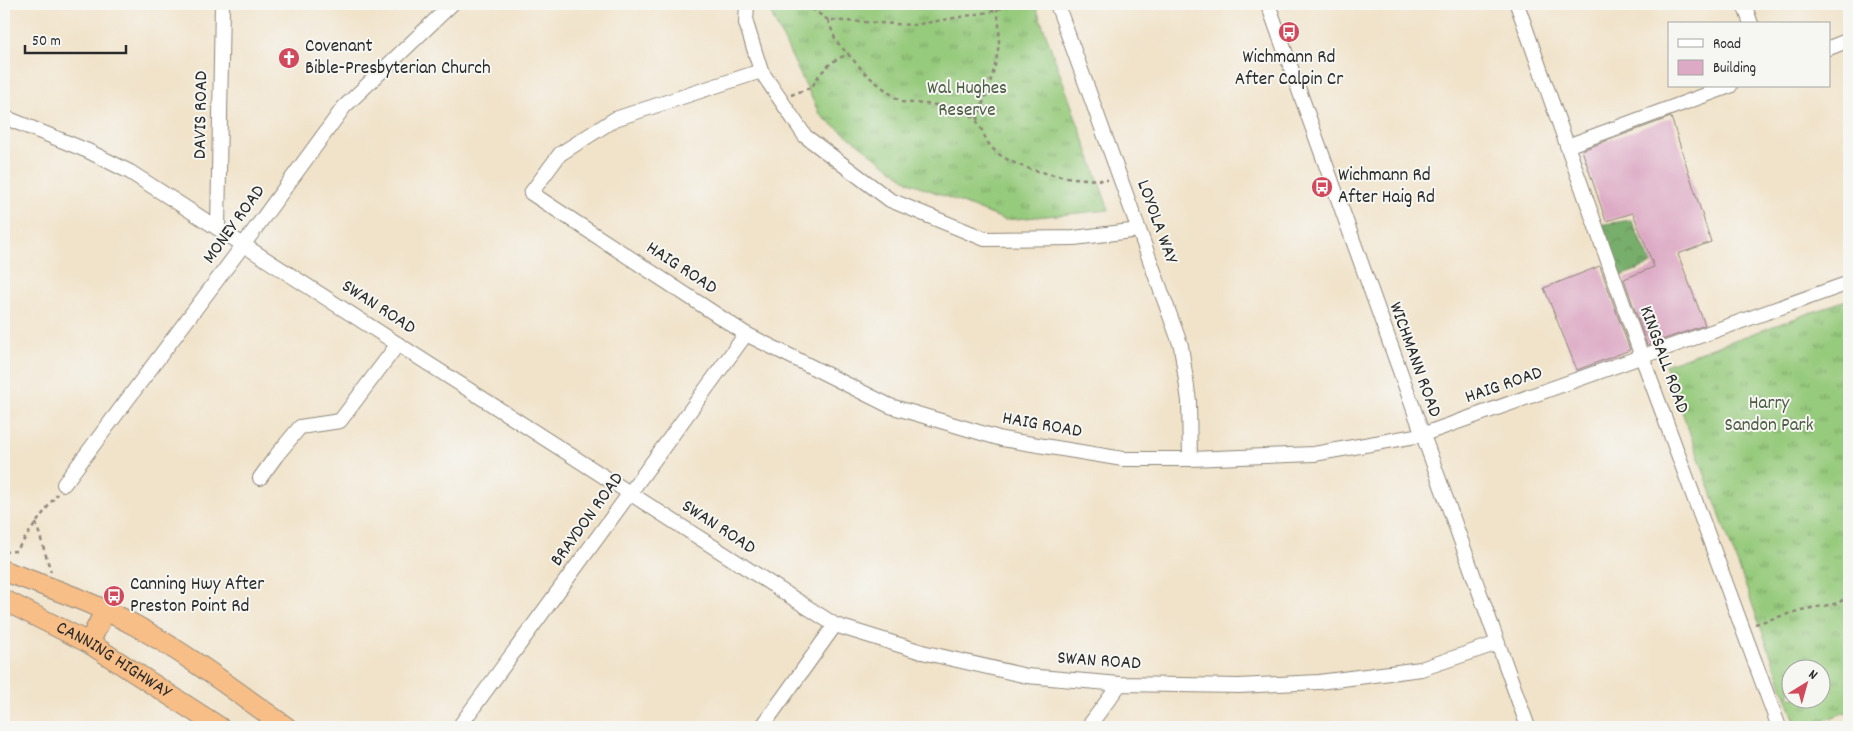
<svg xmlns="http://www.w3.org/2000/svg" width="1853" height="731" font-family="Dekko,sans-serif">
<defs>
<pattern id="grass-tufts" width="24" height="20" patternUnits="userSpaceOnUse" patternTransform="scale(1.25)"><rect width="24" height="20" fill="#96ca7c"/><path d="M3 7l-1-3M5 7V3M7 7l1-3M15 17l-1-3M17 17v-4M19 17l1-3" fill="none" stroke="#7ba466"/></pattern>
<pattern id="forest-crowns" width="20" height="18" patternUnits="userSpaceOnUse" patternTransform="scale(1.25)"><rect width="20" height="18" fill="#78ae6c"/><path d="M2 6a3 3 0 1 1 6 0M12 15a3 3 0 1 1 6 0" fill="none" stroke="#638e59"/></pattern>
</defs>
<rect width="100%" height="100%" fill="#f6f6f2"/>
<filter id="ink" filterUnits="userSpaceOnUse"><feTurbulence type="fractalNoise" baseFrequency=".02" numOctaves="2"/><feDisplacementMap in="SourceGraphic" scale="10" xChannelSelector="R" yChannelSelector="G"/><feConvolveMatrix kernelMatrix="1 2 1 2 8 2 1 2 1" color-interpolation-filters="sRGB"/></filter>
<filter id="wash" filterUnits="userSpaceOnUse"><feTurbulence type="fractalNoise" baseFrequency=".0096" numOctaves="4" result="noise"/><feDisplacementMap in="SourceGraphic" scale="20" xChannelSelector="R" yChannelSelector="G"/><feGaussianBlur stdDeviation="1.12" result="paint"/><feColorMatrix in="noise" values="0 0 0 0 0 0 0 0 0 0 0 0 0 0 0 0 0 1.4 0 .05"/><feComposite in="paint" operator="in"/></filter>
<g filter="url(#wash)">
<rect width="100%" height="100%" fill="#f1e3ca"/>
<path fill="url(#grass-tufts)" stroke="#607a54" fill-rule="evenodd" d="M790,4H1035L1109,210L1005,220L909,182L820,115L770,12Z
M1849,299V711L1806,727H1797L1665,365ZM1790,668H1820V698H1790Z"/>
<path fill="url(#forest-crowns)" stroke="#526c4c" d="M1631,220L1652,264L1618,277L1598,225Z"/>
<g id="blocks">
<path fill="#ddaac5" d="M1671,117L1711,242L1678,254L1705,325L1647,345L1624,279L1654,267L1633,213L1606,221L1582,150Z
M1600,266L1630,350L1577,370L1544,288Z"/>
</g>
</g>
<g filter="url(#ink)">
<use href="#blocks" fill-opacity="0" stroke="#8e877a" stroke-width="1"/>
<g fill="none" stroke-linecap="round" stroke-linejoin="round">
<g stroke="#8e877a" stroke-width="16">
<path id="minor" d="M747,4L746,23L761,71L805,136L890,200L985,239L1074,238L1139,230
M1057,4L1181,346L1189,401L1190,459
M1268,4L1528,727
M1517,4L1642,357L1779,727
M1744,4L1751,24
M1829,48L1849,40
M761,71L615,119L560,154L531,193L746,334L890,406L1002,439L1123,459H1190L1314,454L1421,435L1849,283
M4,117L88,151L130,172L835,625L922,652L1027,676L1120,684L1239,686L1319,682L1421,669L1498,643
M1567,146L1730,86
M218,228L222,4
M260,478L276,456L300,427L340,421L398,344
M64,484L244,244L344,107L452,4
M459,727L746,334
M762,727L835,625
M1088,727L1120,684"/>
</g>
<g stroke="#8e877a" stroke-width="22">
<g id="highway">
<path d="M4,571C49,587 95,603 138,627C190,656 238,693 286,727"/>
<path id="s1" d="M4,600L89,643L219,727"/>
<path d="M89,643L105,611"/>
</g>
</g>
<path stroke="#8e877a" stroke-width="2.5" stroke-dasharray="4 4" stroke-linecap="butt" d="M805,4L828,20L914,25L989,12L1014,4
M828,20L836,41L868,76L901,102L950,106C958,114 969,111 976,120C983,129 985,142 994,150C1019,173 1075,180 1108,180
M791,95L812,87L819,75L832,62L849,53
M977,120C990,82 1005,50 997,10
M36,523L51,572
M4,552L16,551L57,494
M1755,624L1801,610L1839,603L1849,593"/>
<use href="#minor" stroke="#fff" stroke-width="14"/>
<use href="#highway" stroke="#f7be87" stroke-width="20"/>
</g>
</g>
<defs>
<g id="bus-disc" transform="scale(1.125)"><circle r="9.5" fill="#d1495b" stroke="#f6f6f2"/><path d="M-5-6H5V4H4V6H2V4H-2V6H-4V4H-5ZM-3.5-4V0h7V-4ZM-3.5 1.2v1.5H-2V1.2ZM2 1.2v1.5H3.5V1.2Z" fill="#fff"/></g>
<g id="church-disc" transform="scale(1.125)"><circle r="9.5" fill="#d1495b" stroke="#f6f6f2"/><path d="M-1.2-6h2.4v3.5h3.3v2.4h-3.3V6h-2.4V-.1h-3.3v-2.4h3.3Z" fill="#fff"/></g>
</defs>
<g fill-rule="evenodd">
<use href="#bus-disc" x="1289" y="32"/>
<use href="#church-disc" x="289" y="58"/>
<use href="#bus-disc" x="1322" y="187"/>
<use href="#bus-disc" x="114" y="596"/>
</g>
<g text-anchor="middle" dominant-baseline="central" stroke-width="4" stroke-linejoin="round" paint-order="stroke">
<g font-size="19" fill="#2b2b2b" stroke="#f6f6f2" text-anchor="start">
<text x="305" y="47">Covenant<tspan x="305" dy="22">Bible-Presbyterian Church</tspan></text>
<text x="1289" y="58" text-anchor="middle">Wichmann Rd<tspan x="1289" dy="22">After Calpin Cr</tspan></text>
<text x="1338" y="176">Wichmann Rd<tspan x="1338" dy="22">After Haig Rd</tspan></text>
<text x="130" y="585">Canning Hwy After<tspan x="130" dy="22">Preston Point Rd</tspan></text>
</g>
<g font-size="19" fill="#4b5b43" stroke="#f6f6f2">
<text x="967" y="89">Wal Hughes<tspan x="967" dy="22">Reserve</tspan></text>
<text x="1769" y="404">Harry<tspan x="1769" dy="22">Sandon Park</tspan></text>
</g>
<g font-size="19" fill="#2b2b2b" stroke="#f6f6f2">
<text transform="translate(202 115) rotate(-89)">DAVIS ROAD</text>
<text transform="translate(1156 222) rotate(70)">LOYOLA WAY</text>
<text transform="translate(235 225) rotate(-54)">MONEY ROAD</text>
<text transform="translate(681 269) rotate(33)">HAIG ROAD</text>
<text transform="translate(378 308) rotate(33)">SWAN ROAD</text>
<text transform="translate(1414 360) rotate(70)">WICHMANN ROAD</text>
<text transform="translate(1663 360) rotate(70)">KINGSALL ROAD</text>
<text transform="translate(1504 386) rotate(-19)">HAIG ROAD</text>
<text transform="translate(1042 426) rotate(10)">HAIG ROAD</text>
<text transform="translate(588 520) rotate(-54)">BRAYDON ROAD</text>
<text transform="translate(718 528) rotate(33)">SWAN ROAD</text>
<text stroke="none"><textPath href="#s1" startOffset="125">CANNING HIGHWAY</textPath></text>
<text transform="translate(1099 662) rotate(4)">SWAN ROAD</text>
</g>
</g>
<rect width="1853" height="731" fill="none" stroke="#f6f6f2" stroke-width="20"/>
<rect x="1668" y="22" width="162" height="65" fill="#f6f6f2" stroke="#a5a5a2"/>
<rect x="1678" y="39" width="25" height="8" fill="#ffffff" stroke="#a5a5a2"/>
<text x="1713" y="48" font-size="15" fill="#2b2b2b">Road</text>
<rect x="1678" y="60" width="25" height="15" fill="#ddaac5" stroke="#a5a5a2"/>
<text x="1713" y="72" font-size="15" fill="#2b2b2b">Building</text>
<g transform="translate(1806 684) rotate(37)"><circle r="24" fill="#f6f6f2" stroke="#a5a5a2"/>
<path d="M0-4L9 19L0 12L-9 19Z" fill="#d1495b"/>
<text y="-8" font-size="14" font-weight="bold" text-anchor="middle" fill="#2b2b2b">N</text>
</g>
<path d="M25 45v8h101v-8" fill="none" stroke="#2b2b2b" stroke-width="2.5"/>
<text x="32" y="45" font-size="15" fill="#2b2b2b" stroke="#f6f6f2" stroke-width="4" paint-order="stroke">50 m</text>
</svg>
